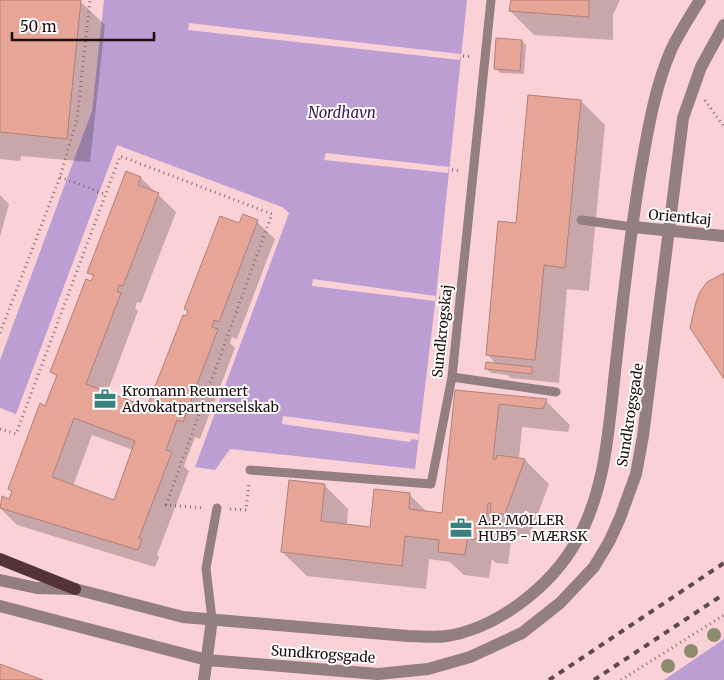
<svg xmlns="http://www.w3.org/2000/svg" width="724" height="680" font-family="Merriweather,serif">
<rect width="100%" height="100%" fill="#fad1d6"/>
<path fill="#bd9ed3" d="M104,0H467L436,296L415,469L230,449L215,470L195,467L289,213L282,207L117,145L16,414L0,408V360L92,111Z
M724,639V680H664Z"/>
<path fill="#fad1d6" d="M189,23L461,54L460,60L188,30Z
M326,153L449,167L448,173L324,160Z
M313,279L436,296L435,301L312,286Z
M283,416L419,434L418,440L411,439L410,442L282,424Z"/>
<path fill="#0003" fill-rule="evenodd" d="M0,0L80,1L105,25L90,162L21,156L20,161L0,159Z
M512,0H620L613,15V40L534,35L510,11Z
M522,41L526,45L524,74L500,73L496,68Z
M581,101L605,125L589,291L567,289L559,383L511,378L507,375L491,373L487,369L496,364L487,354L517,224Z
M127,173L141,178L176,212L141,303L137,302L135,308L138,311L107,393L148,409L187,318L189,313L186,309L240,225L257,222L275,239L237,339L232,337L230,343L235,348L200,439L195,437L184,466L189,471L157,555L159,557L155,567L17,525L0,508L3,498L10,500L13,493L9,489L46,407L57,377L52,372L94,278L89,272ZM92,435L133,450L114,502L73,486Z
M0,195L9,204L0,237Z
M456,391L546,401L570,425L568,432L522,427L519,459L525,460L549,484L529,538L516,536L512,532L508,564L496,563L492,559L489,578L464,575L450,562L429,559L426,589L307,576L282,552L324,485L348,509L347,525L371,528L409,494L428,513L443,515Z"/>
<path fill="#e7a598" stroke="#ae8179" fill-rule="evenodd" d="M0,0H81L67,139L0,132Z
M511,0H589V17L509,11Z
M496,38L522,40L520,71L494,69Z
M528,95L581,100L565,268L544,265L535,360L486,355L498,221L516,223Z
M126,171L141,177L138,185L159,193L123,286L119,285L117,291L121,293L86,384L147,407L183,315L186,316L188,311L184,309L220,216L239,223L243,214L258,220L219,322L214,320L212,327L218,329L183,422L177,420L166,450L172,452L139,538L142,539L138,550L0,508L2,496L9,499L12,491L8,489L40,403L45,406L57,375L50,372L86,279L91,281L94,275L87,273ZM74,418L135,441L114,500L52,477Z
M724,273V379L690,328L696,302L700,292L707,282Z
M486,362L532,367V374L485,369Z
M455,390L547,399L543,409L499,404L493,459H496L497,455L525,459L505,514L490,513L491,503H488L484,540L470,539V535H468L465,555L438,552L439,540L405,536L402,566L281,552L289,480L325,484L321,521L370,527L374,489L410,493L409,509L442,513Z
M0,664L43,680H0Z"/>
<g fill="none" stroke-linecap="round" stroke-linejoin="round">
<path stroke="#896d70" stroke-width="3" stroke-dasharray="1 4" stroke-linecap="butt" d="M463,56L473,57
M705,100L724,127
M452,170L461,171
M60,177L104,194
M439,298L448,299
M0,333L60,177L77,119L90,0
M0,429L16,434L120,156L272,214L166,505L204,508
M230,509L246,510L249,483
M621,680L724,615"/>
<path stroke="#937e80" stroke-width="9" d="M581,220L633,227
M452,377L556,392
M250,470L431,484L452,377L491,0
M212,619L206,568L217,508"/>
<path stroke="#937e80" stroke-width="12" d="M633,227L724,236
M204,680L212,619"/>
<path stroke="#937e80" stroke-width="12" d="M0,580L37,588L75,589L183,617L408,636C421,636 434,638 447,636C498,628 551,586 576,542C607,489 609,422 616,363C623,298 630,233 641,169C648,129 655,87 671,50C679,33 690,16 700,0
M0,606L207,660L378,674L428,669L470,657L522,633L560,603L594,567L609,542L620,518L636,474L643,436L683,118L701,67L724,25"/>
<path stroke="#543337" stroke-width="12" d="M0,559L75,589"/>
<path stroke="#60494c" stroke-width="4" stroke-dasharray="6 6" stroke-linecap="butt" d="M549,680L724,563
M594,680L724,594"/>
</g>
<g fill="#8e8a6d">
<circle cx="714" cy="635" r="7"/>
<circle cx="691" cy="651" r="7"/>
<circle cx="668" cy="666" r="7"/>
</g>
<defs>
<g id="office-bare" transform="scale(1.725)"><path d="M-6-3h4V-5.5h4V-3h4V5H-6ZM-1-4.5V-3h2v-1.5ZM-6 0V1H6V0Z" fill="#39817e" stroke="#fefefe" stroke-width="2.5" paint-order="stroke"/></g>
</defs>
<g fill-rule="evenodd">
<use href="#office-bare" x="105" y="399"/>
<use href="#office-bare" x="461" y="528"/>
</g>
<g text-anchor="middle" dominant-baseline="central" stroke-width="4" stroke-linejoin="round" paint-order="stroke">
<g font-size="14" fill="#1e0e10" stroke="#fefefe">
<text transform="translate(680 217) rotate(5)">Orientkaj</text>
<text transform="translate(442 331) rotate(-84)">Sundkrogskaj</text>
<text transform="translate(630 415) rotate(-81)">Sundkrogsgade</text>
<text transform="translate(323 654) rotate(4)">Sundkrogsgade</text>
</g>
<g font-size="14" fill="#1e0e10" stroke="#fefefe" text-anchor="start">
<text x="122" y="391">Kromann Reumert<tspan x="122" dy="16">Advokatpartnerselskab</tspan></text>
<text x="478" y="520">A.P. MØLLER<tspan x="478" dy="16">HUB5 - MÆRSK</tspan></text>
</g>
<g font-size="15" font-style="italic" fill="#401857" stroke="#fefefe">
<text x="342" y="112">Nordhavn</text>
</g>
</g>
<path d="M12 32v8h142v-8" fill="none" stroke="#1e0e10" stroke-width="2.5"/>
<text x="20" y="32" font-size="15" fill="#1e0e10" stroke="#fefefe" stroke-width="4" paint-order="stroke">50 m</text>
</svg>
